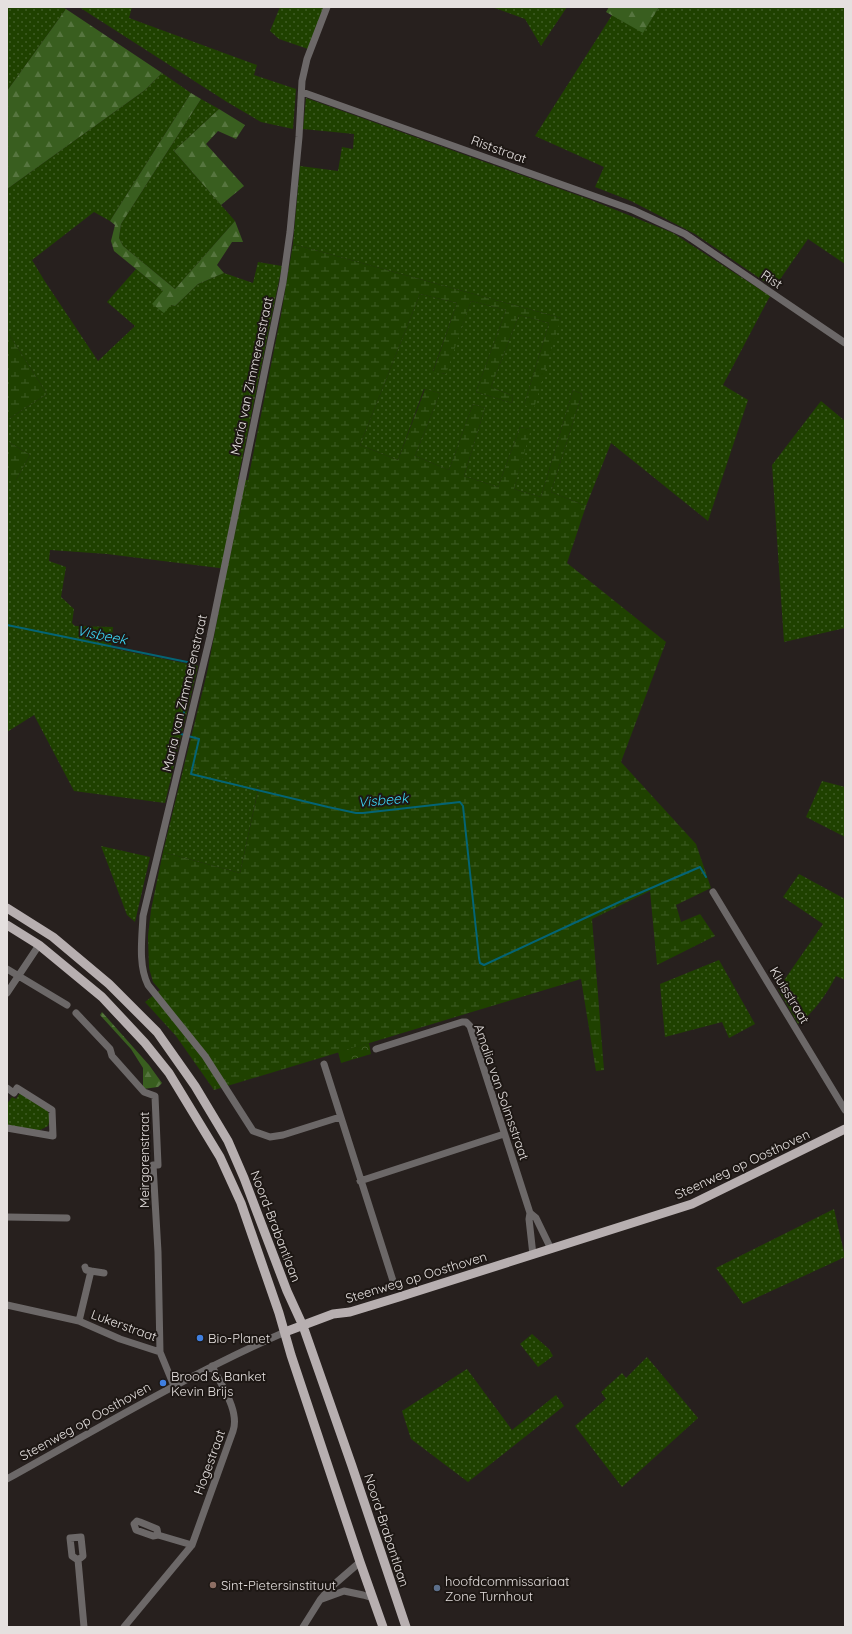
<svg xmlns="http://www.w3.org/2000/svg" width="852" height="1634" font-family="Quicksand,sans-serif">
<defs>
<pattern id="grass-dots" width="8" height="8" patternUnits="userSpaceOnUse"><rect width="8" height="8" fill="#1f4100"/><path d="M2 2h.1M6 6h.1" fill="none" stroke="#3f5c25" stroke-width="1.8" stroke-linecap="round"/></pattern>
<pattern id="forest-firs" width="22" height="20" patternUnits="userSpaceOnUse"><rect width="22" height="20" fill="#395e1f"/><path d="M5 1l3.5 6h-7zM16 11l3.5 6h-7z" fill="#56753f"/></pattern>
<pattern id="wetland-marsh" width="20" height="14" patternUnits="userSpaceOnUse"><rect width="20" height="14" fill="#1f4100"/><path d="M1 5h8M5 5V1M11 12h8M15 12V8" fill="none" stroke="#3f5c25"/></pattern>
<pattern id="park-crowns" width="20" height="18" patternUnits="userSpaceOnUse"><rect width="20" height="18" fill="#1f4100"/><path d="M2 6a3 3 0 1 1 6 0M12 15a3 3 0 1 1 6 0" fill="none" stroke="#3f5c25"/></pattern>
</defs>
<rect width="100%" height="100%" fill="#27201e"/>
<path fill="url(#grass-dots)" d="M7,7H62L66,9L7,91Z
M79,7H132L129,18L257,65L254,75L296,89L293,129L261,122L227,102Z
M280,7H324L308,49L279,39L270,31Z
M492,7H567L541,46L525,19Z
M659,7H845V264L808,239L774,288L695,234L631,201L595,187L604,167L535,136L612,15L643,32Z
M162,73L191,93L110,221L94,212L32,260L44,280L98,361L135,326L107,302L136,269L163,291L171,305L175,306L198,284L224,273L253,283L258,262L282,266L238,479L248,480L227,569L107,554L50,550L49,561L66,567L61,597L74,609L72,623L75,626L113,627L111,648L198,666L165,803L74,791L34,715L7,732V480H16L30,455L7,441V420L47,394L7,331V189L145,90Z
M306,98L591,200L673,233L770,296L723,385L748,400L708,521L611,443L586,506L551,492L582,394L573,390L541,497L514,489L530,429L520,427L498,487L464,476L485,408L473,404L449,470L415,456L440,393L424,389L398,460L360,445L420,294L457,303L433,371L445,374L471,301L506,310L476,392L512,403L513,396L491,387L519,315L549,323L524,405L561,318L293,244L300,166L338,171L342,147L353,149L354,134L303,129Z
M201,99L219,109L174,151L235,221L175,289L123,246L119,238L121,224Z
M821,401L845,421V628L784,642L772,465Z
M184,766L259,785L240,873L163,852Z
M822,781L845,787V837L806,817Z
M101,846L150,857L135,922L127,915Z
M799,874L845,899V980L836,976C826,995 815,1011 798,1024L778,989L823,924L783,897Z
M719,960L755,1024L729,1038L722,1022L665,1037L660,984Z
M20,1093L48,1111L50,1118L48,1126L38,1131L7,1125V1104L12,1097L16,1099Z
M834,1209L845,1257L743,1304L716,1268Z
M532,1334L549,1349L553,1356L538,1367L520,1344Z
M647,1357L698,1418L622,1487L575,1426L606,1399L601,1392L622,1373L626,1378Z
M467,1369L512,1430L556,1395L564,1406L468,1482L411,1439L402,1411Z"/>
<path fill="url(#forest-firs)" d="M609,7H659L643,33L606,12Z
M66,9L162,73L145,90L7,189V91Z
M191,93L201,99L121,224L119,238L123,246L175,289L235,221L243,242H232L217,265L224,273L198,284L175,306L171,305L164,313L152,304L163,291L114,251L111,241L115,225L110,221Z
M219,109L245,125L236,139L218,131L206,144L244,186L221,205L174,151Z
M102,1012L149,1065L162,1083L158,1087L143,1089V1068L131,1049L100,1015Z"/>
<path fill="url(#wetland-marsh)" d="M293,244L561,318L534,408L524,405L549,323L519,315L491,387L513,396L512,403L476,392L506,310L471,301L446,374L433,372L457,303L420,294L360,445L398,460L425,389L440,393L415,456L449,470L473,404L485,408L464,476L498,487L520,427L531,429L514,489L541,497L573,390L582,394L551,492L586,506L567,563L666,642L621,762L696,844L711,888L676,905L681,922L700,914L715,936L657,965L650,891L592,919L604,1070L596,1071L581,979L214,1090L176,1036L145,1002L160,990L153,982L149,968L148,936L151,910L163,852L240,873L259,786L184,766L207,673L227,569L248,480L281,315Z
M7,331L47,394L7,420Z
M7,441L30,455L16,480H7Z"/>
<path fill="url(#park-crowns)" d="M369,1043L371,1054L341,1063L338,1052Z"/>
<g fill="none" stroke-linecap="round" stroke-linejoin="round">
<path stroke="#046475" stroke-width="2" d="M7,625L192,663L193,675L179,733L184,735
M188,736L199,739L191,774L328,807L356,813H363L460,802L463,806L479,958L480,963L484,965L628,898L700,867L706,877"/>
<path stroke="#6c6868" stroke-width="7" d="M327,7L307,59L302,81L299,137L290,232L283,282L210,637L143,916C142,938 138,965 148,985L205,1056L253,1131L270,1137L283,1135L340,1117
M302,92L633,210L685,234L845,343
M713,892L845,1110
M7,969L67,1005
M7,993L39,945
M76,1013L110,1049L112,1056L144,1092L155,1096L158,1165H153L158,1252L160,1352L174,1386
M376,1049L462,1022H466L470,1026L530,1213L529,1219L533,1255
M324,1064L394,1284
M7,1088L14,1093L17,1088L52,1110L53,1136L7,1128
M360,1181L504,1134
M530,1213L536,1218L551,1249
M7,1217L67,1218
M85,1267L86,1270L91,1271
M7,1305L79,1321L120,1339L160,1352
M79,1321L91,1271L104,1273
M7,1479C99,1428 189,1374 285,1332
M158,1535L153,1536L136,1530L134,1524L137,1521L140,1522L157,1529L158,1535L192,1545
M78,1560L72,1556L70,1538L81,1537L83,1556L78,1560L84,1627
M322,1599L344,1591L363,1595L373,1598
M124,1627L192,1545L233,1431C240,1411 221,1385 212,1366
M303,1627L320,1600L330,1588L360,1562"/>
<path stroke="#b7afb0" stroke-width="9" d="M7,908L53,937L109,984L157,1032L195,1086L228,1141L244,1178L287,1291L303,1326L352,1466L406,1627
M7,925L39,945L102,997L145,1043L169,1073L220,1157L241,1203L279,1313L291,1355L360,1562L383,1627
M285,1332L333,1314L350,1312L399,1297L692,1204L845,1129"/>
</g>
<g fill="#3f7fe0" stroke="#1d1714" stroke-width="1.5">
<circle cx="200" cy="1338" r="4"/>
<circle cx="163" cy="1383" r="4"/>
</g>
<circle fill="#8d6e63" stroke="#1d1714" stroke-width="1.5" cx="213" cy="1585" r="4"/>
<circle fill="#5c6f8a" stroke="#1d1714" stroke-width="1.5" cx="437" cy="1588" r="4"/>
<g text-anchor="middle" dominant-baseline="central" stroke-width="4" stroke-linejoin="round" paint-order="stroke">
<g font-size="13" fill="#e5e0df" stroke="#1d1714">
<text transform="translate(499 149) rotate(20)">Riststraat</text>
<text transform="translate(772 279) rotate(34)">Rist</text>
<text transform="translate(251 376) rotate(-78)">Maria van Zimmerenstraat</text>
<text transform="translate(184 693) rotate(-77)">Maria van Zimmerenstraat</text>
<text transform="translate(790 995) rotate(59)">Kluisstraat</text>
<text transform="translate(502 1092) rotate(71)">Amalia van Solmsstraat</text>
<text transform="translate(144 1160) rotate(-90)">Meirgorenstraat</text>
<text transform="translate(742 1164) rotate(-25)">Steenweg op Oosthoven</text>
<text transform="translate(276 1226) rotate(69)">Noord-Brabantlaan</text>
<text transform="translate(416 1277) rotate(-17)">Steenweg op Oosthoven</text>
<text transform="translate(124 1325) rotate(20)">Lukerstraat</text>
<text transform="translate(85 1421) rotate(-29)">Steenweg op Oosthoven</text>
<text transform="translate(209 1462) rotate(-70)">Hogestraat</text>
<text transform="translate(387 1530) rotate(72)">Noord-Brabantlaan</text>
</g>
<g font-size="13" fill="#e5e0df" stroke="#1d1714" text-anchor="start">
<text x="208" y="1338">Bio-Planet</text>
<text x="171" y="1376">Brood &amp; Banket<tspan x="171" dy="15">Kevin Brijs</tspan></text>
<text x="445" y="1581">hoofdcommissariaat<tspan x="445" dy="15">Zone Turnhout</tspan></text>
<text x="221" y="1585">Sint-Pietersinstituut</text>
</g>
<g font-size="14" font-style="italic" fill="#3cd7f7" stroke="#1d1714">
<text transform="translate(102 635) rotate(11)">Visbeek</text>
<text transform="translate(383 800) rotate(-5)">Visbeek</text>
</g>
</g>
<rect width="852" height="1634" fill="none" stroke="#e5e0df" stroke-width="16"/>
</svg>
